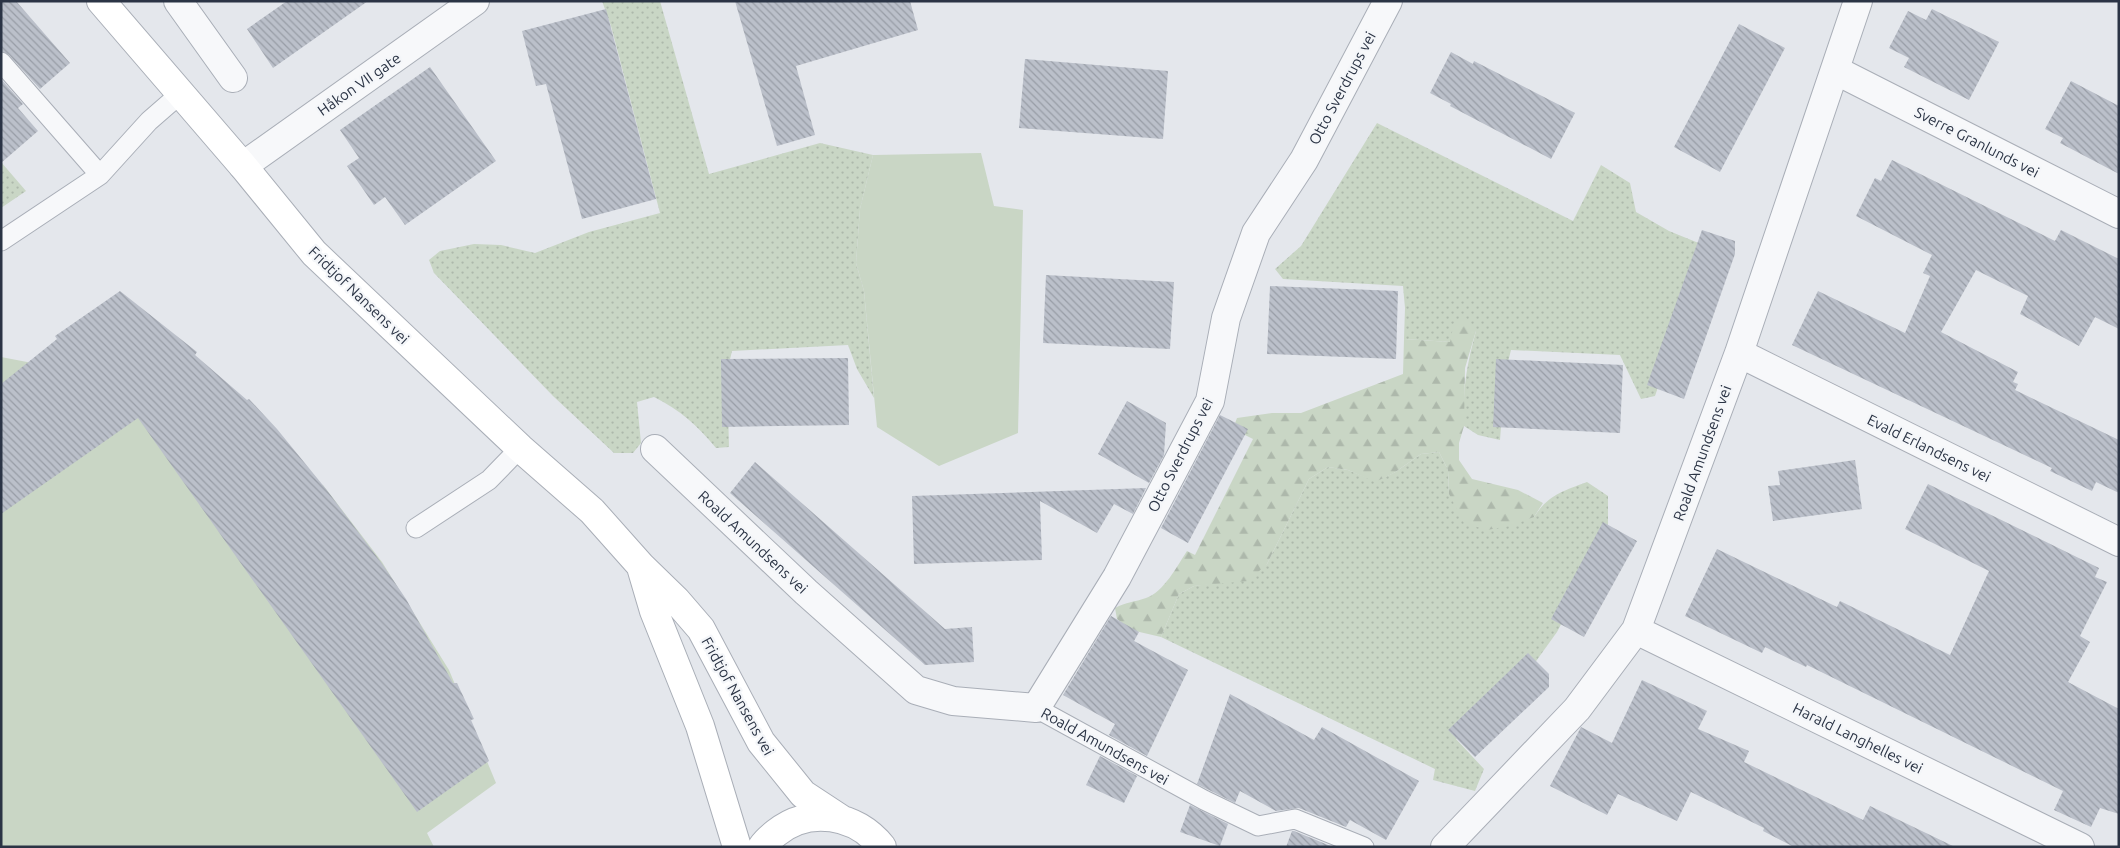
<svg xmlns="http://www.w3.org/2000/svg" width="2120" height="848" font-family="Ubuntu,sans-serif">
<defs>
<pattern id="grass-dots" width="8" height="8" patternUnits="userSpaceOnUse" patternTransform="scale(1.25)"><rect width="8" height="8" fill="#c9d6c5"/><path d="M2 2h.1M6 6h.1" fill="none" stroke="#adb8ab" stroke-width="1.8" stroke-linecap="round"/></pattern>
<pattern id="forest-firs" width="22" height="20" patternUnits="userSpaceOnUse" patternTransform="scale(1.25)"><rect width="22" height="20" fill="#c9d6c5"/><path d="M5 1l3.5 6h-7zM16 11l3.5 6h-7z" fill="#adb8ab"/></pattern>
<pattern id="building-back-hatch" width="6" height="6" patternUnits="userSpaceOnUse" patternTransform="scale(1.25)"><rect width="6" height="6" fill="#bbc0ca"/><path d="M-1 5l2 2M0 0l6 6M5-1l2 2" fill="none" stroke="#989da6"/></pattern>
</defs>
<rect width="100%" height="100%" fill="#e4e7ec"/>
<path fill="url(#grass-dots)" d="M602,1H660L709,174L820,143L873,155L860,209L856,263L864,291L874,398L857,369L848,345L732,351L727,372L729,447L716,448C697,425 680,410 654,397L637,402L641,443L633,453H614L553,396L434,273L429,260L440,251L474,244L501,245L535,253L589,232L660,213L611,26Z
M1377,123L1573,221L1601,165L1630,183L1636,212L1669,231L1706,246L1655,396L1641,399L1620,355L1511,350L1505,374L1500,440L1478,435L1464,426C1463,388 1466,368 1476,331L1450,342L1404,339L1405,308L1403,286L1283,279L1275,269L1301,246Z
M1,162L26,191L1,208Z
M1439,452L1448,470L1449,494L1534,517C1548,495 1563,491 1587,482L1608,496V535L1557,632L1534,664L1456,739L1484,769L1475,791L1433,780L1435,769L1161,637L1179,594L1194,586L1215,583L1267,564L1309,479L1328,467L1348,470L1375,481L1394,473L1421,454Z"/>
<path fill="url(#forest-firs)" d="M1466,318L1476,331L1465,368L1464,426L1459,443V460L1472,479L1518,490L1543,503L1534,517L1509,526L1487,530L1464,523L1449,494L1448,470L1439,452L1421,454L1394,473L1375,482L1348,470L1328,467L1309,479L1267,564L1248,581L1194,586L1179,594L1161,637L1131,630L1117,619L1115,608C1126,602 1135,602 1146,598C1163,593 1178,565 1187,551L1195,555L1253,439L1233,429L1237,418L1272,413H1301L1403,374L1404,339L1450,342L1454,323Z"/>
<path fill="#c9d6c5" d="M981,153L994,206L1023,210L1018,433L939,466L877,427L864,291L856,263L860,209L873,155Z
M1,357L48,366L323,485L382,562L449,670L496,783L427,833L434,847H1Z"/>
<path fill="url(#building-back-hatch)" d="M1,1H16L70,63L40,89L9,55L1,51Z
M287,1H368L273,68L247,29Z
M735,1H910L918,30L796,66L815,135L777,146Z
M606,9L656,199L582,219L546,84L536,86L522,31Z
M1932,9L1999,42L1969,100L1904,67L1909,58L1889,48L1908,11L1926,20Z
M1739,24L1785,48L1720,172L1674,147Z
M1451,52L1473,64L1474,61L1575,113L1551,159L1450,106L1451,104L1430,93Z
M1025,59L1168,71L1163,139L1019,128Z
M430,67L496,161L405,225L385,197L374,205L347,166L359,158L340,130Z
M1,79L23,104L18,108L38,131L1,163Z
M2071,81L2119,106V174L2060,143L2063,138L2045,129Z
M1892,160L2055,241L2061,230L2119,259V329L2095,317L2079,346L2020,314L2028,296L1976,270L1941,332L2018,372L2013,382L2018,384L2015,390L2119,440V493L2096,482L2092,491L2050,471L2052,468L1792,345L1818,291L1905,333L1930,276L1923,273L1932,255L1856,216L1875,178L1881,181Z
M1702,230L1735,241V254L1684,399L1647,385Z
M1046,275L1174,282L1170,349L1043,343Z
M1270,286L1398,291L1396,359L1267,354Z
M120,291L197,352L195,355L247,400L249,399L277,429L326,489L383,565L406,599L453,683H457L474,719L471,720L489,761L417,812L138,418L1,514V384L57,339L55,336Z
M848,358L849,425L722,427L721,359Z
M1496,359L1623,365L1620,433L1493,427Z
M1127,401L1166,423L1164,455L1149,483L1098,454Z
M1220,415L1248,429L1188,543L1161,528Z
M1855,460L1862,509L1773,521L1768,486L1780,485L1778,471Z
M755,462L945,629L972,627L974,662L925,665L730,493Z
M1928,484L2099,568L2095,577L2107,582L2080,636L2090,642L2068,682L2119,709V814L2100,808L2091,827L2054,810L2063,791L1807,665L1806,667L1765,647L1762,653L1685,616L1717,549L1837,607L1840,601L1950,655L1989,571L1905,529Z
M1146,488L1133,514L1114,504L1097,533L1040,501L1042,560L914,564L912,496Z
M1603,522L1637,541L1584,637L1551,619Z
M1111,616L1139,632L1134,641L1188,670L1147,756L1109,735L1115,724L1063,695Z
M1528,653L1549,674V687L1475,757L1448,730Z
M1642,680L1707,711L1698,729L1749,751L1744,762L1863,820L1870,806L1955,847H1794L1763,831L1764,828L1691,792L1677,821L1618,794L1607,815L1550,786L1581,727L1612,743Z
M1230,694L1314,740L1322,727L1419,781L1386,840L1350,820L1346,827L1299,808L1276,811L1240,791L1235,803L1197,784Z
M1100,756L1137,776L1124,803L1086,785Z
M1190,805L1228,824L1220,846L1180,832Z
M1292,831H1294L1333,847H1286Z"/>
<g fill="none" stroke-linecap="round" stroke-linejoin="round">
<g stroke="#a9aeb7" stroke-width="21">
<path id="lane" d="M1,62L100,175
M1,241L100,175L149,121L180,94
M416,528L489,480L520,448
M1036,708L1204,800L1258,826L1295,819L1364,847"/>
</g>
<g stroke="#a9aeb7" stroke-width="30">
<path id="street" d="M178,1L233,78
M1835,70L2119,214
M243,166L475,1
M1739,353L2119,542
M655,449L806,592L916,690L953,701L1036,708L1117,577L1210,401L1226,318L1256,233L1304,160L1388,1
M1636,630L2080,847
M1445,847L1577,709L1636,630L1739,353L1858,1"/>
</g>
<g stroke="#a9aeb7" stroke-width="30">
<path id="secondary" d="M101,1L243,166L314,253L520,448L592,511L641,566L676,600L701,629L761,742L803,794L841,819
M641,567L654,611L700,726L737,847
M762,847C766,841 771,837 776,833C809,806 856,814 882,847"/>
</g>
<use href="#lane" stroke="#f7f8fa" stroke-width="19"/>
<use href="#street" stroke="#f7f8fa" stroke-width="28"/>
<use href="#secondary" stroke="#fff" stroke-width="28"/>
</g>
<g text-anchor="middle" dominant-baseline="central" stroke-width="4.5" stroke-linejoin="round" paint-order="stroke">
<g font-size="15" fill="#2b3445" stroke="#f4f6f9">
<text transform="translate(359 84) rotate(-35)">Håkon VII gate</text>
<text transform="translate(1342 88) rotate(-62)">Otto Sverdrups vei</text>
<text transform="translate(1977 142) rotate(27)">Sverre Granlunds vei</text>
<text transform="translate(359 295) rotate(44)">Fridtjof Nansens vei</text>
<text transform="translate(1929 448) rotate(26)">Evald Erlandsens vei</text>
<text transform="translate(1702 453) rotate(-70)">Roald Amundsens vei</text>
<text transform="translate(1180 455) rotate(-63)">Otto Sverdrups vei</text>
<text transform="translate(753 542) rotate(43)">Roald Amundsens vei</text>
<text transform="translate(738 696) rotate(61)">Fridtjof Nansens vei</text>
<text transform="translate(1858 738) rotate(26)">Harald Langhelles vei</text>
<text transform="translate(1105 746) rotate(29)">Roald Amundsens vei</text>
</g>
</g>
<rect width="2120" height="848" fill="none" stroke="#2b3445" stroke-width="5"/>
</svg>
